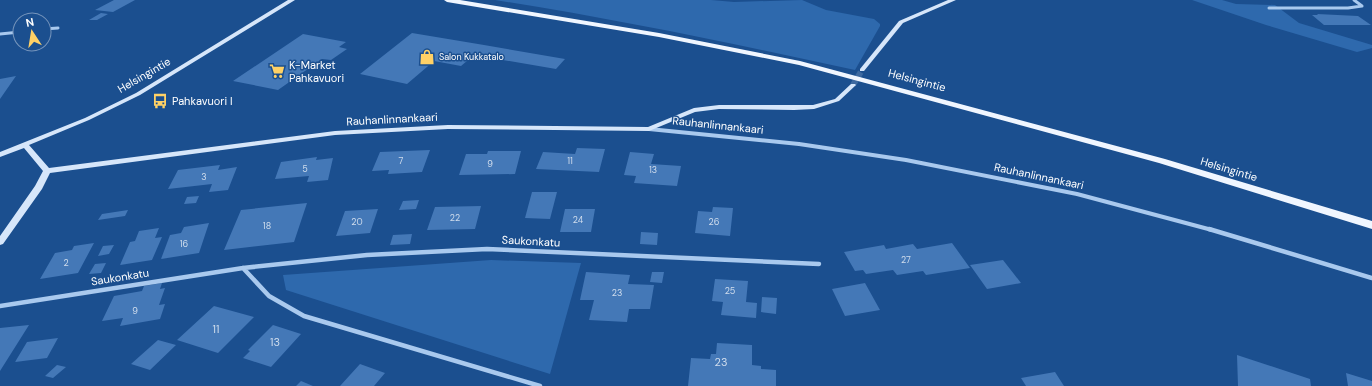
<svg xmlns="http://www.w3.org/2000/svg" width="1372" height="386" font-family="'DM Sans',sans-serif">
<rect width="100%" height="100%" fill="#1b4f8f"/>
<path fill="#2e69ad" d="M495,0H711L734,2L802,0L826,10L874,19L880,24V26L855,70C736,44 616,19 495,0Z
M1192,0H1222L1236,4L1275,5L1299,23L1372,45V48L1357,52L1266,25Z
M491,260L581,263L550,374L286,290L283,275Z"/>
<path fill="#4478b7" d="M114,0H135L113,12L95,10Z
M101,13L108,14L97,20H89Z
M1317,14L1358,16L1371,25H1324L1312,15H1318Z
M412,33L484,45L565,59L556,69L474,55L461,66L434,61L407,84L360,74Z
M303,34L346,42L339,47L347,49L331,60L322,59L278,90L233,81Z
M16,76L0,99V79Z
M577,148L605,149L599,172L536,169L543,152L575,154Z
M430,150L422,172L388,174L389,170L372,171L380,152Z
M488,151H521L515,174L459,175L466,154H487Z
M630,152L654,154L651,164L681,166L677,186L634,183L636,176L624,175Z
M317,157L316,160L333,158L328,180L307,182L309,176L275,179L281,162Z
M220,165L218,170L237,167L228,190L209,192L212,184L168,189L178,170Z
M532,192H557L550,219L525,218Z
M199,196L196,203L184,204L187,197Z
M419,200L416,209L399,210L403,201Z
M307,203L294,242L224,250L241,210Z
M481,206L475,229L427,230L435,207Z
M713,207L733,208L730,236L695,233L698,211L712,212Z
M378,209L370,233L336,236L345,211Z
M565,209H595L591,232H560Z
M128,210L125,216L98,220L102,214Z
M209,223L199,253L161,259L170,235L181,233L184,227Z
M159,228L155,238L162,237L152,260L120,265L130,242L135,241L139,231Z
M641,232L658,233L657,245L640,244Z
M412,234L410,244L390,245L393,235Z
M94,243L78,273L40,279L55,253L72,250L74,246Z
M952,243L970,268L926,275L923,271L897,275L893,270L866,274L863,270L855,271L844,252L884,245L886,249L913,244L917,249Z
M114,245L109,254L98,256L103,246Z
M1003,260L1021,283L987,289L970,265Z
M106,263L101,273L89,274L95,264Z
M586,272L630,275L628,284L654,285L650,309H629L627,322L589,320L594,300H580Z
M652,272H664L662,283L650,282Z
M715,279L748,281L746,302L757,303L756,318L721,315L723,302L712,301Z
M162,283L160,289L165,288L159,305L165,304L160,319L120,326L123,318L102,321L114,296L142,291L144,286Z
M865,283L880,310L845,316L832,289Z
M762,297L777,298L776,314L761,312Z
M214,306L254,317L218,353L177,340Z
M29,325L0,371V328Z
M273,325L301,334L271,367L243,358L250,351L248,350Z
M58,338L47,358L15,362L27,342Z
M158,340L176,345L150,370L131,364Z
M717,343L752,345V365L761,366V369L776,370V386H688L691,358L710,359L711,354H716Z
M1237,355L1310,379L1311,386H1238Z
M360,364L385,373L374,386H340Z
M57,365L66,367L53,378L45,376Z
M1055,372L1064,386H1026L1021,378Z
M1346,373L1372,381V386H1348Z
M301,381L313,386H296Z"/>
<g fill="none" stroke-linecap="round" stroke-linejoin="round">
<path stroke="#3d69a0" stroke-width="6" stroke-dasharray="6 3" stroke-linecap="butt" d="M853,85L862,70"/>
<path stroke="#a9c9ee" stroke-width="3" d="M1269,8H1348L1362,6L1354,0
M44,29L58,28
M0,34L20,32"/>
<path stroke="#a9c9ee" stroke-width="4" d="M649,129L799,144L906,160L1077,194L1212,230"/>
<path stroke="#a9c9ee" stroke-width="4.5" d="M1209,229L1372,278
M243,268L269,296L304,316L540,386
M0,306L243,268L367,255L487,249L819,264"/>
<path fill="#d6e6fa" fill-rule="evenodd" d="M288,0H295L140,95L89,120L29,145L49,168L335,131L448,125L648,127L694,108L719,105H813L835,99L851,84H855L856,85L839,101L814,109L794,110L719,109L695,112L649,131L448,129L335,135L50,173L42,189L3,244L0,245V236L35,186L43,171L24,148L0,157V152L85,118L136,93Z
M948,0H956L903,23L864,71H860V69L899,21Z"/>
<path fill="#f0f6ff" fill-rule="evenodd" d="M444,0H460L659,33L800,61L1165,159L1372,221V229L1159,163L799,65L659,37L447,2Z"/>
</g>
<defs>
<g id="shop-bare" transform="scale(1.2)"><path d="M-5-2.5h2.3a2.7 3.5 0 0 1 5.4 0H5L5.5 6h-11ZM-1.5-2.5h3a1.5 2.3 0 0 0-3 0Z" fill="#ffd166" stroke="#1b4f8f" stroke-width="2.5" paint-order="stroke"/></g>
<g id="supermarket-bare" transform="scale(1.2)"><path d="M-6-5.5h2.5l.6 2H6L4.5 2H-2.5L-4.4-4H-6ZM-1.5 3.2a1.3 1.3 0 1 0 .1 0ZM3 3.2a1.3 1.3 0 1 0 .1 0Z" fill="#ffd166" stroke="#1b4f8f" stroke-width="2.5" paint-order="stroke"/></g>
<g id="bus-bare" transform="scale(1.2)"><path d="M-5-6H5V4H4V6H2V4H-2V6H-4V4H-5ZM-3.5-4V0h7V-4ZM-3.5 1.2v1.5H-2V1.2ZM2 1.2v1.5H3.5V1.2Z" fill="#ffd166" stroke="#1b4f8f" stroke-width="2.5" paint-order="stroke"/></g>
</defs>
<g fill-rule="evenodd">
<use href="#shop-bare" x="427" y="57"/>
<use href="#supermarket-bare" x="277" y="71"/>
<use href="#bus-bare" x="160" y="101"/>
</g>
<g text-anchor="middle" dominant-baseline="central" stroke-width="3" stroke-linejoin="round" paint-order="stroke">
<g font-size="9" fill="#fff" stroke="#1b4f8f" text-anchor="start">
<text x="439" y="57">Salon Kukkatalo</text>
</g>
<g font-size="9" fill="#d0dded">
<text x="401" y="161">7</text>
<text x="570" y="161">11</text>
<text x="490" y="164">9</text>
<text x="305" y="169">5</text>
<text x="653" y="170">13</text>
<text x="204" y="177">3</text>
<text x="455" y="218">22</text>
<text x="578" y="220">24</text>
<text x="357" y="222">20</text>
<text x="714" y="222">26</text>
<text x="267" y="226">18</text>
<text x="184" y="244">16</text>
<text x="906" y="260">27</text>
<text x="66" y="263">2</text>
<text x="730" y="291">25</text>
<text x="617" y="293">23</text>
<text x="135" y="311">9</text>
</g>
<g font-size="11" fill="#fff" stroke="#1b4f8f" text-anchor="start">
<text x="289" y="65">K-Market<tspan x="289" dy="13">Pahkavuori</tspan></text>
<text x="172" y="101">Pahkavuori I</text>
</g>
<g font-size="11" fill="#fff" stroke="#1b4f8f">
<text transform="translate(144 75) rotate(-30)">Helsingintie</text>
<text transform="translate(917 80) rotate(15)">Helsingintie</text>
<text transform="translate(392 119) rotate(-3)">Rauhanlinnankaari</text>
<text transform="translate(718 125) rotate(6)">Rauhanlinnankaari</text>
<text transform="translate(1229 169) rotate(17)">Helsingintie</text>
<text transform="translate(1039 176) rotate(12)">Rauhanlinnankaari</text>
<text transform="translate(531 241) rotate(3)">Saukonkatu</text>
<text transform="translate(120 277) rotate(-9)">Saukonkatu</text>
</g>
<g font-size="11" fill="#d0dded">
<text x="216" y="329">11</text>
<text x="275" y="342">13</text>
<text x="721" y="362">23</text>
</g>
</g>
<g transform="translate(32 32) rotate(348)"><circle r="19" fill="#1b4f8f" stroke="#7695bc"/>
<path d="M0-3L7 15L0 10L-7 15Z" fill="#ffd166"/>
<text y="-6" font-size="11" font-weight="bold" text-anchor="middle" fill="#ffffff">N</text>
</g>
</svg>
